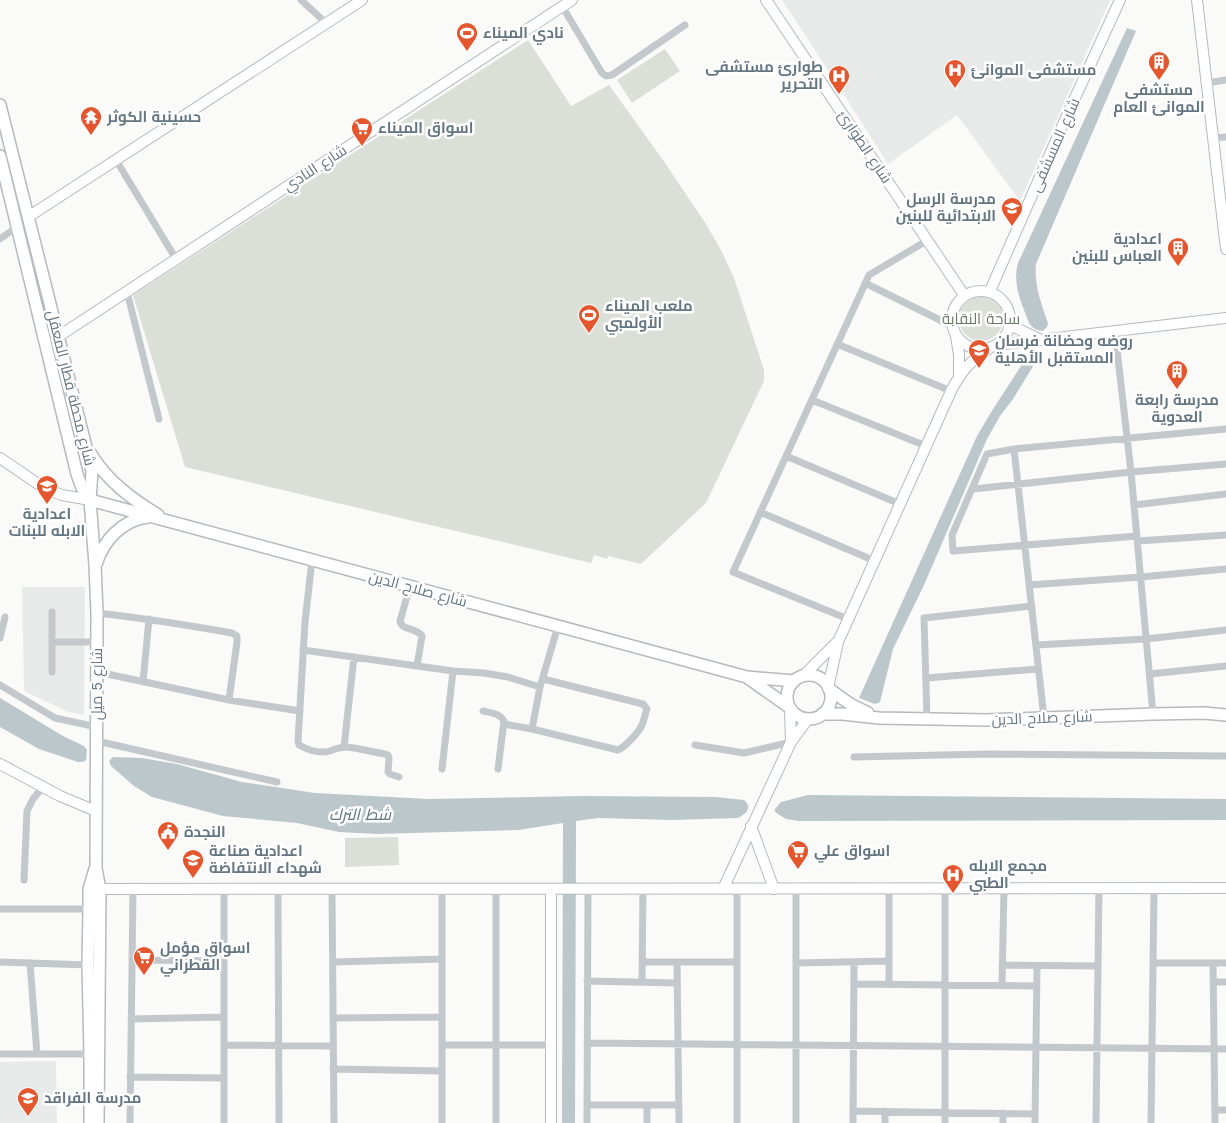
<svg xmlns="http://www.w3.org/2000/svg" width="1226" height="1123" font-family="'Work Sans',Cairo,sans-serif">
<rect width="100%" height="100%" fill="#fafaf8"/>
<path fill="#e8e9e9" d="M782,0H1110L1020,201L957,115L888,164L830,73Z
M22,587H85L84,715L68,712L24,691Z
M56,1061L57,1123H0V1062Z"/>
<path fill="#dadfd7" d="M528,40L571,106L609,85L663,160L706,224L722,252L734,278L764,370V381L706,503L641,564L608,556L607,559L594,555L591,563L185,467L133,295Z
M665,49L680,71L632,103L617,80Z
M959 319a22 22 0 1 1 44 0a22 22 0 1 1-44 0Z
M398,837L399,865L345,867V838Z"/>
<path fill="#bbc7cb" d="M1127,28L1136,31L1036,264C1034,285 1041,303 1048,323L1047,327L1043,331C1038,331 1032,328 1029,323C1022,304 1012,284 1018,263Z
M1030,352L1036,354V358L1032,368L1013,399L1000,416L987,439L924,585L893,649L880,702L875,704L859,698L977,436L990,414Z
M0,698L63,736L84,746L87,750L86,760L83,762H78L39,749L0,727Z
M113,757L142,758L177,764L242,782L315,793L429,799L582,796L716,797L744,800C753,808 746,814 738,818L672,820L598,818L576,821L575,1123H562L563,823L518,830L377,834L339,832L297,823L223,816L152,797L134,786L111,766L109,761Z
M808,795L1226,799V820L799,821L786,819L775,812V809L781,802Z"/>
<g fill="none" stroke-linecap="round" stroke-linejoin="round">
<g stroke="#b3babf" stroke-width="12">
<path id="secondary" d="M766,0L964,295
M1197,0L1226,249
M28,217L362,0
M952 320a29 29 0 1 1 58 0a29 29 0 1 1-58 0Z
M990,291L1068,113L1120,0
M1010,325L1041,340
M59,336L572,0
M956,336L959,355V375
M997,345L1226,318
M0,458L44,488L62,495L90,500
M803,676L837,642
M828,688L838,642L951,391C962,370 970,361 990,348
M790,709L791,742
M0,764L60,796L96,811
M751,826L774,889
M92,889L1226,888
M723,889L791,742L808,719
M551,1123V889"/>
</g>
<g stroke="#b5babe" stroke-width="14">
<path id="primary" d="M0,105L92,471L90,500L95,565L97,613L96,868L100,890L98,1123
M0,156L77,474L82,488L90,500
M91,454C107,481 132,499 158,515
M90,500L747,677L794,681
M96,564C104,540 122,520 148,517
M787 697a22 22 0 1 1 44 0a22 22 0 1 1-44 0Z
M748,678L789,707
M829,689L850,704L868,713
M822,714H842L879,718L986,720L1153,714L1204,713L1226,715
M90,1123V1054L88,965L89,909V889L95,869"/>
</g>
<path stroke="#c3c8cc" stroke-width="7" d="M301,0L326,23
M562,6L602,73L606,76L612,75L685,25
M1207,83L1226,80
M1213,138L1226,137
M116,160L176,259
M0,239L17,227
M865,283L952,326
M127,292L159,419
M1115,332L1131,472L1153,714
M837,344L951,391
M812,400L926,446
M1014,449L1044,718
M786,456L900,504
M973,489L1131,472L1226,464
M1134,505L1226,494
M760,512L875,561
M1137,536L953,551L952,535L987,454L1014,449L1226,429
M1138,541L1226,535
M312,560L305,622L298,741L299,745C308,750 320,754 330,751C335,749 340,747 346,747C359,748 372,752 385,754L388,755L389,758L388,772L390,774L399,777
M1029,585L1141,577L1226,569
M410,586L400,621C402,631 416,627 422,636L417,666
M52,612V672
M97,613C142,618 187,625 232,633L237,636V642L229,700
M848,619L733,572L869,275L928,240
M0,638L5,617
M52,642H97
M1036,645L1146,639L1226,630
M303,650L453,671L484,673L508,677L540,687
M98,672L229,700L300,711
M1150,674L1226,666
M926,678L1038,669
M143,682L149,619
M0,685L55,718L97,727
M483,711C492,713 499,713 504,721L498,769
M927,719L924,618L1032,606
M504,724L532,729L618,750C625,747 639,732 642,725C644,720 645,714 647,709L643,704L543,679
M532,729L540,687L558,626
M97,741L277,782
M695,745L744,753L791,742
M344,747L354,657
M854,757L987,754L1226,756
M442,769L453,671
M24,880L27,811L33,799L43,787
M224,889V1123
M278,889L279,1123
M332,889L334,1123
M442,889V1123
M496,889V1123
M889,889V984
M0,909H89
M132,960L224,961
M0,962L88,965
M333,962L442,959
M643,962H737
M677,962L679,1123
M30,963L37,1054
M796,963L889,961
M1153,963H1226
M1213,963L1215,1123
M1002,965L1098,966
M587,981L677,983
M642,982L643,889
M1213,982H1226
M854,984L1037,986
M1002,985L1004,888
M333,1018L442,1017
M131,1019L224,1017
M587,1043L1226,1049
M224,1045L333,1046
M442,1045H551
M0,1054H90
M333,1069L442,1071
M130,1077L224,1078
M587,1105H679
M647,1105V1123
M1215,1110H1226
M853,1111L1035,1114
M885,1111V1123
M130,1123L133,889
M587,1123L588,889
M737,1123V889
M796,1123V889
M853,1123L854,962
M945,1123V888
M1003,1123V1113
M1035,1123L1037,966
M1096,1123L1099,888
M1151,1123L1154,888"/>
<use href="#secondary" stroke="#fff" stroke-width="10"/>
<use href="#primary" stroke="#fff" stroke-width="11"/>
</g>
<defs>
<g id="stadium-pin" transform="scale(1.125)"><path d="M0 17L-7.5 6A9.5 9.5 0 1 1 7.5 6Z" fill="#e4572e" stroke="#fff"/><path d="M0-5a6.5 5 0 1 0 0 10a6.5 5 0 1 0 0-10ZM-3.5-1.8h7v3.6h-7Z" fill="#fff"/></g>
<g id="building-pin" transform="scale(1.125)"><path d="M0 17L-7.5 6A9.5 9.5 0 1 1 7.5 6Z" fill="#e4572e" stroke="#fff"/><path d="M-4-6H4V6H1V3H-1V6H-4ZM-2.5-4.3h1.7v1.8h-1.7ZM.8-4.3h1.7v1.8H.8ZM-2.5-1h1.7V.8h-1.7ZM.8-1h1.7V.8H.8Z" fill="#fff"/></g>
<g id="hospital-pin" transform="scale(1.125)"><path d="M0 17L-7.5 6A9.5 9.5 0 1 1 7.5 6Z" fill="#e4572e" stroke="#fff"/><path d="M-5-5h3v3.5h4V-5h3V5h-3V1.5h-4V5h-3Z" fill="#fff"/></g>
<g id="temple-pin" transform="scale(1.125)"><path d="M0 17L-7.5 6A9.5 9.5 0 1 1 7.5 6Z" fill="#e4572e" stroke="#fff"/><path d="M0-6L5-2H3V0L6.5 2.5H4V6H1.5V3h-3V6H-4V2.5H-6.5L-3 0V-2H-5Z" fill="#fff"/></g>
<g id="supermarket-pin" transform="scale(1.125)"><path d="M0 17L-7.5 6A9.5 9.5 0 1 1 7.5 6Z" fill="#e4572e" stroke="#fff"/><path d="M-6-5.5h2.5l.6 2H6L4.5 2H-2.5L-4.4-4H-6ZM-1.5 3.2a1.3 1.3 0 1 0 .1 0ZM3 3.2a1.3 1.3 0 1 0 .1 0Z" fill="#fff"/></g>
<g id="school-pin" transform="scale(1.125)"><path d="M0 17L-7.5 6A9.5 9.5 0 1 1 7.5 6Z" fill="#e4572e" stroke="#fff"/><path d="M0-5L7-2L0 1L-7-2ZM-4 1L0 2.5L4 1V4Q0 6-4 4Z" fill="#fff"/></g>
<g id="civic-pin" transform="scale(1.125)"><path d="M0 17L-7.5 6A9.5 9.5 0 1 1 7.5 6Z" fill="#e4572e" stroke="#fff"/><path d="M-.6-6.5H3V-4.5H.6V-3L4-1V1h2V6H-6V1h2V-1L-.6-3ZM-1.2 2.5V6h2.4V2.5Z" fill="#fff"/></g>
</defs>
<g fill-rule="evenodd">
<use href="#stadium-pin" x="467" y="33"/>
<use href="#building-pin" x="1159" y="62"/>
<use href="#hospital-pin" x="955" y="70"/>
<use href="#hospital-pin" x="839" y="76"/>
<use href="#temple-pin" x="91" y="117"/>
<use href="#supermarket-pin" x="362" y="128"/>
<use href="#school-pin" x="1012" y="208"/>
<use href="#building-pin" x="1178" y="248"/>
<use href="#stadium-pin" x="589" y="315"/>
<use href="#school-pin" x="979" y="350"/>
<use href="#building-pin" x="1177" y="371"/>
<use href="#school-pin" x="47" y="486"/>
<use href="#civic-pin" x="168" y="832"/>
<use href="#supermarket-pin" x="798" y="851"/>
<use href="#school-pin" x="193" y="860"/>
<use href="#hospital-pin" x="953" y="875"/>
<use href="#supermarket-pin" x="144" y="957"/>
<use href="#school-pin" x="28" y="1098"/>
</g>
<g text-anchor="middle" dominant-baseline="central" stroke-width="5" stroke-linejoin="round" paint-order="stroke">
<g font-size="15" font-weight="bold" fill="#657683" stroke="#fff" text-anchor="start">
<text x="483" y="33">نادي الميناء</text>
<text x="823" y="67" text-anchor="end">طوارئ مستشفى<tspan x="823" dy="17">التحرير</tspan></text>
<text x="971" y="70">مستشفى الموانئ</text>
<text x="1159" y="90" text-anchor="middle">مستشفى<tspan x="1159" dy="17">الموانئ العام</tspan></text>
<text x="107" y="117">حسينية الكوثر</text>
<text x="378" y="128">اسواق الميناء</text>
<text x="996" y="199" text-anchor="end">مدرسة الرسل<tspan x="996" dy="17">الابتدائية للبنين</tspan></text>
<text x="1162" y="239" text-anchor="end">اعدادية<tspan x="1162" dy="17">العباس للبنين</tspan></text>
<text x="605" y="306">ملعب الميناء<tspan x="605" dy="17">الأولمبي</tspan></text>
<text x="995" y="341">روضه وحضانة فرسان<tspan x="995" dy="17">المستقبل الأهلية</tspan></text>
<text x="1177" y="400" text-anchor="middle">مدرسة رابعة<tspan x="1177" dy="17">العدوية</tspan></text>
<text x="47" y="514" text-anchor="middle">اعدادية<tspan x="47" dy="17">الابله للبنات</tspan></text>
<text x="184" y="832">النجدة</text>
<text x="209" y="851">اعدادية صناعة<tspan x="209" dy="17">شهداء الانتفاضة</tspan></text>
<text x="814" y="851">اسواق علي</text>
<text x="969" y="866">مجمع الابله<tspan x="969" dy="17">الطبي</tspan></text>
<text x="160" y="948">اسواق مؤمل<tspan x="160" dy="17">القطراني</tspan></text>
<text x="44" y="1098">مدرسة الفراقد</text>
</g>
<g font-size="15" fill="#657683" stroke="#fff">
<text transform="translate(1055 145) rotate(-66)">شارع المسشفى</text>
<text transform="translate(865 147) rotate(56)">شارع الطوارئ</text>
<text transform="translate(315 168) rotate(-33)">شارع النادي</text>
<text transform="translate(71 388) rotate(76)">شارع محطة قطار المعقل</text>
<text transform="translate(418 589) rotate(15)">شارع صلاح الدين</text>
<text transform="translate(97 684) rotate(-90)">شارع 5 ميل</text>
<text transform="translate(1042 718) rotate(-2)">شارع صلاح الدين</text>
</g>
<g font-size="15" fill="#687a64" stroke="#fff">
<text x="981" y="319">ساحة النقابة</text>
</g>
<g font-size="16" font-style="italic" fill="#60757c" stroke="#fff">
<text x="360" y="814">شط الترك</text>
</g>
</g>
</svg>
